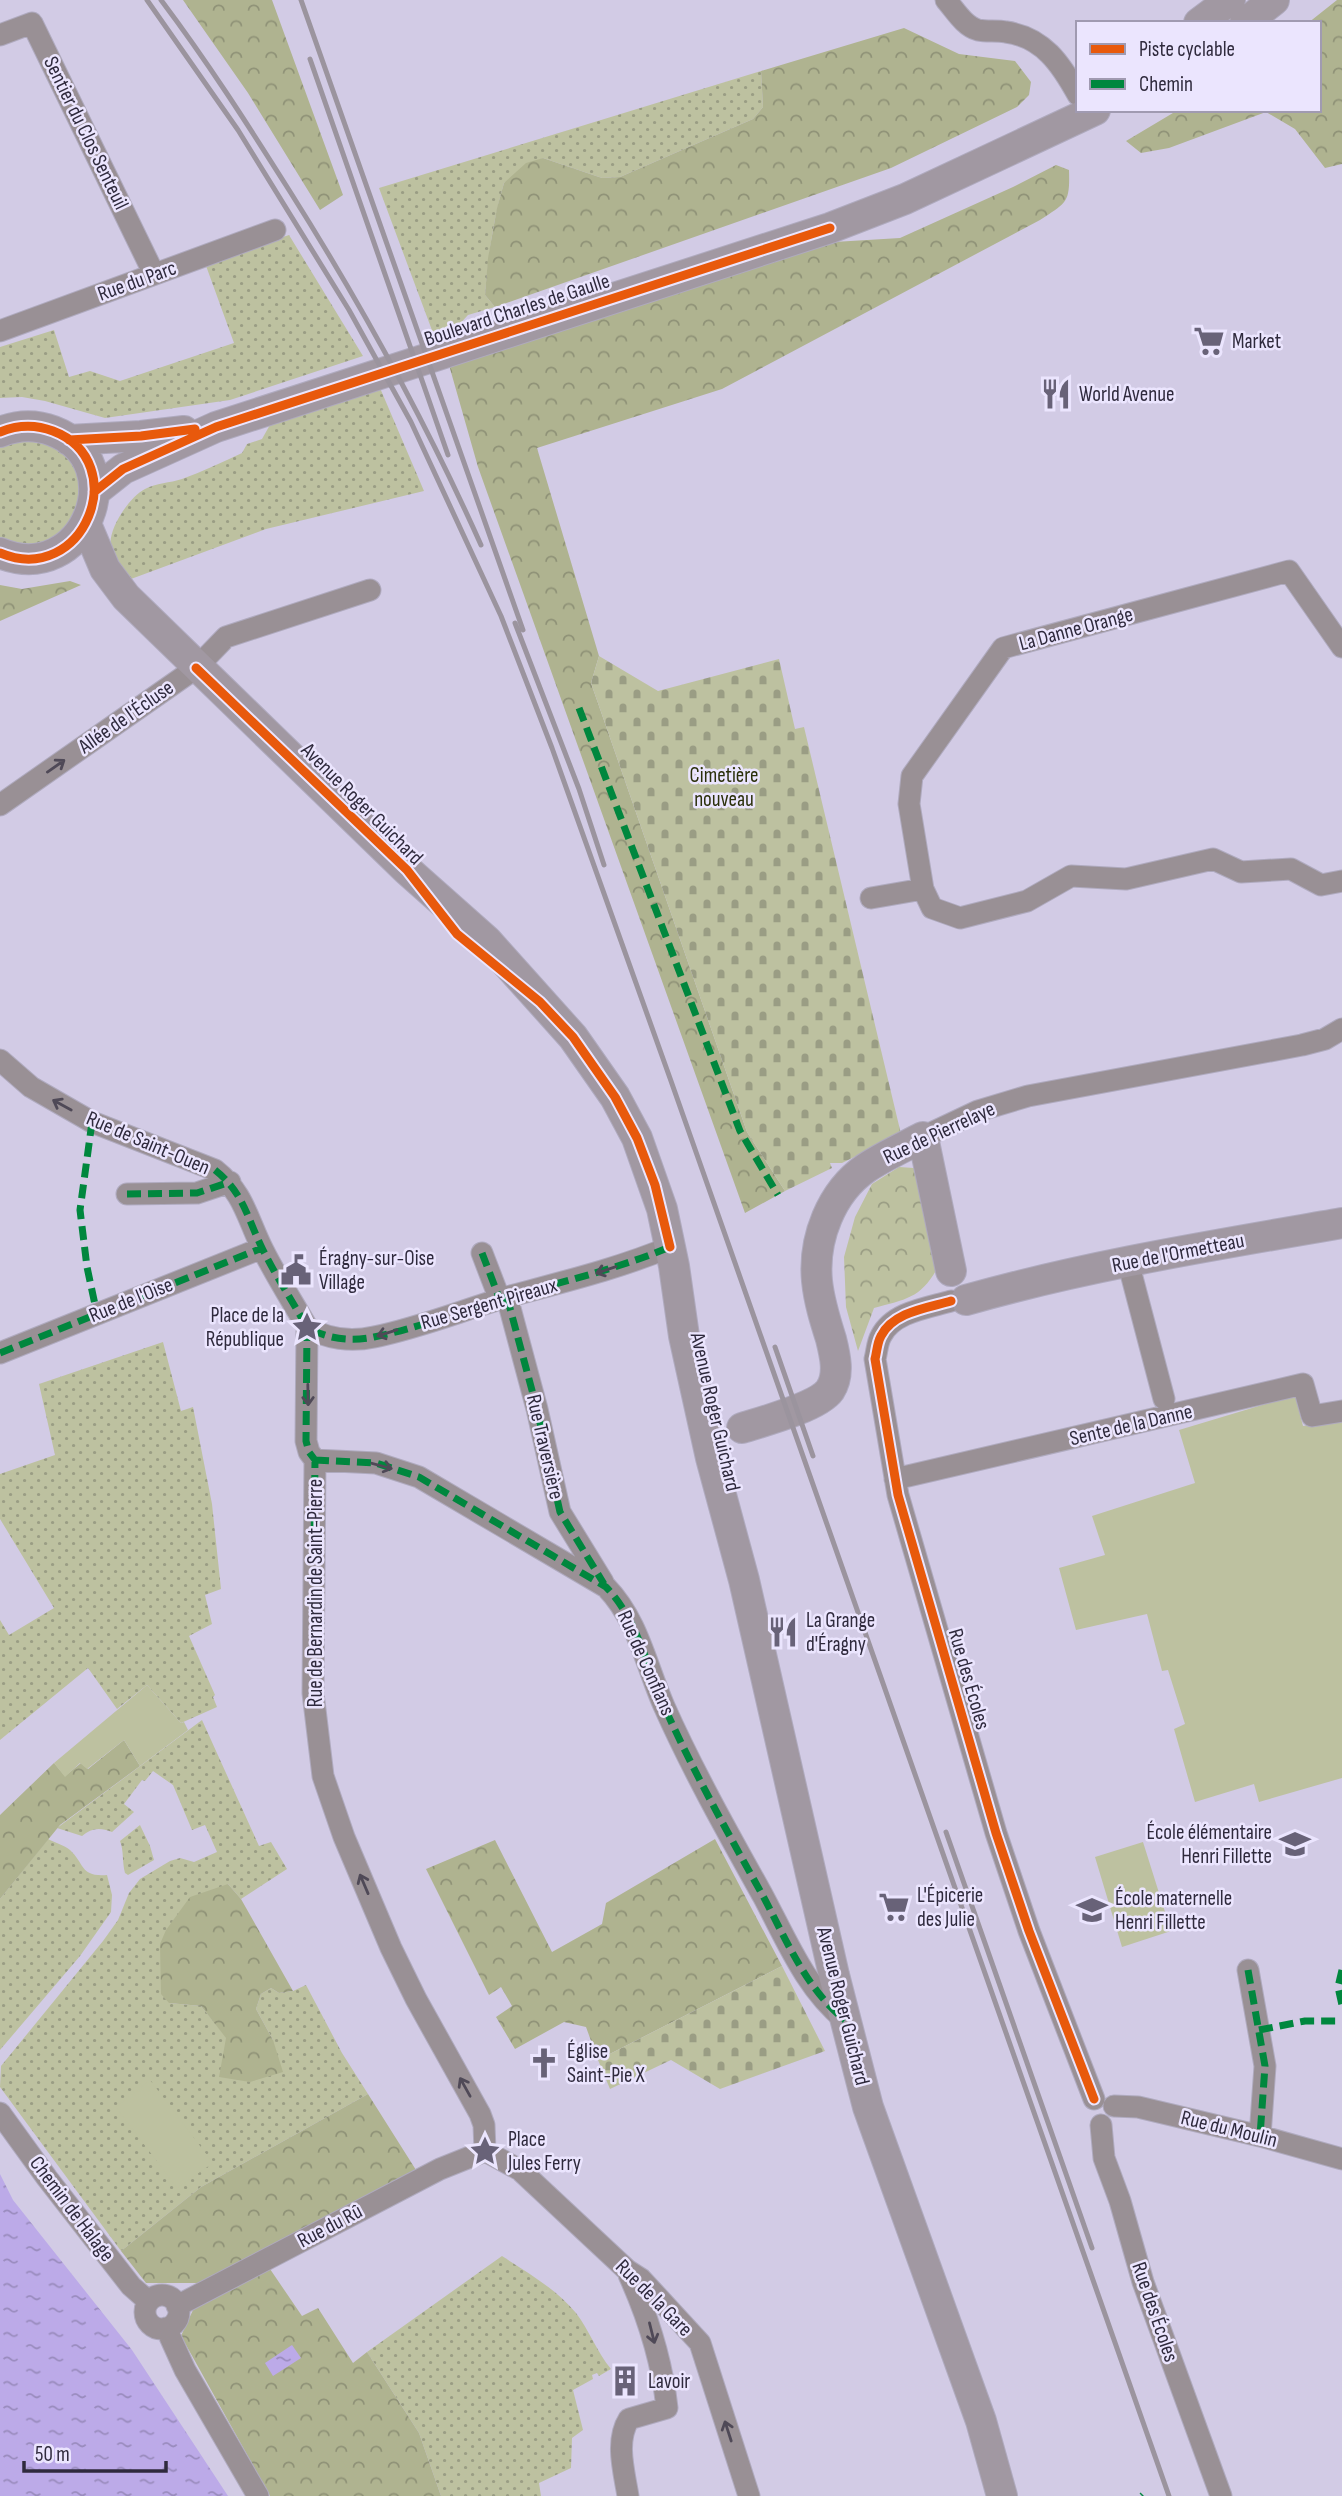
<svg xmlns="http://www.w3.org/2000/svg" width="1342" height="2496" font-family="'Sofia Sans Condensed',sans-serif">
<defs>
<pattern id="grass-dots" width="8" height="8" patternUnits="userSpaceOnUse" patternTransform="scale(1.75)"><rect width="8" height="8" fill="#bdc1a0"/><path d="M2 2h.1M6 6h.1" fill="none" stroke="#9a9d84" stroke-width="1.8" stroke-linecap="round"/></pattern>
<pattern id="forest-crowns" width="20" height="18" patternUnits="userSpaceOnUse" patternTransform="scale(1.75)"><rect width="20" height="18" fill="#afb390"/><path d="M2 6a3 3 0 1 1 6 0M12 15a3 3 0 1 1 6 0" fill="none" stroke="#8f9277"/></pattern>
<pattern id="cemetery-stones" width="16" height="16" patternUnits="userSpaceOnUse" patternTransform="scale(1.75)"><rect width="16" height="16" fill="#bdc1a0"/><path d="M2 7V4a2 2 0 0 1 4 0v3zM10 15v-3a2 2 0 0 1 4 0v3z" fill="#9a9d84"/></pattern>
<pattern id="park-crowns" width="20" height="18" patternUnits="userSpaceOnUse" patternTransform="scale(1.75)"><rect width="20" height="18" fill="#bdc1a0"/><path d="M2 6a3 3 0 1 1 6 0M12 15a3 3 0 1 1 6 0" fill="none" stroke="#9a9d84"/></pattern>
<pattern id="water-ripples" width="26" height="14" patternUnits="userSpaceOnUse" patternTransform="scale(1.75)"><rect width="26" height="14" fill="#bcaae8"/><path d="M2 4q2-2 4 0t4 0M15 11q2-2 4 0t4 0" fill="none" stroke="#998bbd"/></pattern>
</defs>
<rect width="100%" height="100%" fill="#d2cbe5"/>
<path fill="url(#grass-dots)" d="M761,71L763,107L753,119L620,177L602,178L543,158L504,183C493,220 488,257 485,295L495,307L468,315L456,328L433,333L379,188Z
M289,235L363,356L230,400L105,418L45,401L22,397L0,398V347L54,330L69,377L90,371L120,381L234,343L205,263Z
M380,388L424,491L266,529L131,579C124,569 114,559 111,547C107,530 130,496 145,489C156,483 170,483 182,479C202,472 222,462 242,453L247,444L262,439L271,423Z
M40,438L73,458L85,495L56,544H0V445Z
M163,1342L181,1411L193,1407L212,1504L221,1589L205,1595L212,1624L189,1636L215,1695L213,1697L217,1707L181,1723L147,1685L117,1709L88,1668L0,1740V1620L9,1635L54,1608L0,1519V1474L55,1455L39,1384Z
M202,1720L259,1846L271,1842L287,1869L241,1899L228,1884L169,2003L201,2006L227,2038L273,2040L256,2009L261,1994L271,1988L279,1993L293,1991L306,1985L342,2053L368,2094L201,2187L121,2251L0,2087L1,2066L103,1941L118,1920L129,1893L140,1879L170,1861L180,1858L194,1862L217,1852L205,1825L192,1830L173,1785L153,1771L145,1781L142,1780L124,1804L134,1812L112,1832C100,1827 91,1828 82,1836L57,1828Z
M140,1825L150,1846L154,1860L128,1875L125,1873C122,1862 124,1851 120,1841Z
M48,1839C56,1843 64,1845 70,1850C85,1864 80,1877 107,1875L112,1895L111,1912L80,1956L0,2050V1899Z
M502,2256C528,2273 555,2288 576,2313C589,2330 597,2352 611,2369L599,2376L597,2373L592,2375L593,2379L573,2390L583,2430L572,2438L571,2468L539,2483L541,2496H441L419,2433L367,2352Z"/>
<path fill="url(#forest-crowns)" d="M183,0H272L343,195L320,210L248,93Z
M1337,0H1342V164L1325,168L1295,129L1266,112L1169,148L1141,153L1126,141L1178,110H1319V23H1308Z
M904,28L959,54L1015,61L1031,82L1029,95L1017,107L891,168L495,307L485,295L488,258L497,208L504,183L526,163L543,158L602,178L620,177L753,119L763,107L761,71Z
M1056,165L1069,170C1070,203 1067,202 1040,220L722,389L537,448L599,656L591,683L747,1132L785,1191L745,1213L478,467L449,365L834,242L900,238L1013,187Z
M70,581L81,585L0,621V585L22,589Z
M124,1740L140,1766L60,1825L0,1899V1815L54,1763L65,1776L81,1763L88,1769Z
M715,1839L782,1966L598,2060L586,2027L564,2022L515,2049L496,2017L512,2006L501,1987L489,1995L426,1869L495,1840L552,1952L602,1924L606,1903Z
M228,1884L241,1899L293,1991L279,1993L271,1988L261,1994L256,2009L273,2040L283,2072L250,2082L219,2077L226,2038L201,2006L169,2003L161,1994L160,1944L166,1930L190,1897Z
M368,2094L416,2170L207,2283H146L121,2251L201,2187Z
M270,2269L302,2316L318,2308L353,2363L367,2352L419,2433L441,2496H270L181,2336L193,2310Z"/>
<path fill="url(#cemetery-stones)" d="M599,656L658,691L779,659L795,729L804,727L901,1134L842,1163H830L832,1168L785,1191L747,1132L591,683Z
M782,1966L825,2051L720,2089L671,2060L610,2089L598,2060Z"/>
<path fill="url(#park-crowns)" d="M899,1167L914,1168L939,1265C922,1298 907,1299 874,1308L858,1351L846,1307L844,1257L855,1217L872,1184Z"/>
<path fill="#bdc1a0" d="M1295,1395L1303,1426L1342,1420V1778L1259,1802L1254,1784L1195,1802L1174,1729L1185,1724L1168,1670L1162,1671L1147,1614L1076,1630L1059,1568L1105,1555L1092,1516L1195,1483L1179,1430Z
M147,1685L181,1723L184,1722L188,1730L140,1766L124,1740L87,1769L80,1763L65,1777L54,1763Z
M1143,1842L1171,1931L1122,1947L1095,1857Z
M150,2080L213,2163L177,2188L116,2107Z"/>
<path fill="url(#water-ripples)" d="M0,2174L13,2200L132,2350L228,2496H0Z
M292,2345L301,2358L273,2376L265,2363Z"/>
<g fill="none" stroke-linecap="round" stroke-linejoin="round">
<g stroke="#afaabe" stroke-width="23">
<path id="street" d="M946,0C955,10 964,26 978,30C987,32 997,30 1006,32C1043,37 1061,64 1078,95
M0,35L32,23L154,274
M0,331L275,230
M0,805L196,668L226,637L370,590
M923,889L909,804L912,776L1003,648L1289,571L1342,647
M871,898L923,889L932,908L960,918L1027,901L1071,876L1126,879L1213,859L1241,872L1291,869L1321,885L1342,881
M0,1060L31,1087L92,1122L215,1170C244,1193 247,1218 263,1250C276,1276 292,1301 307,1327C327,1339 351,1342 374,1337C419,1328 463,1310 507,1297C562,1282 617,1269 670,1247
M923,1137L978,1111L1028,1096L1302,1045L1325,1039L1342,1029
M127,1194L197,1193L230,1182
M482,1253L500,1300
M1128,1262L1164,1399
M507,1297L537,1409L560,1512L603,1582
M951,1301C927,1308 893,1312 881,1336C877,1343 877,1352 875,1359L898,1495L996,1833L1029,1931L1094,2099
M307,1327L306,1441L309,1452L315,1460
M0,1353L262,1248
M315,1460L376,1463L419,1477L606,1587C638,1620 646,1665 664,1706C692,1769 729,1835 763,1896C786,1939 806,1989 845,2020
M315,1460L313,1693L323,1776L344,1837L391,1948L416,1999L480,2114L484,2125L485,2151
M895,1479L1303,1384L1312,1416L1342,1411
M1248,1970L1265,2066L1260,2136
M1114,2106L1138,2107L1260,2136L1342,2159
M0,2113L47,2178L131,2286L148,2301
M1101,2125L1104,2158L1120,2201L1143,2282L1221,2496
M485,2151L520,2170L627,2270L641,2279L700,2343L749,2496
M145 2312a17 17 0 1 1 34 0a17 17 0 1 1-34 0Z
M177,2306L440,2169L485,2151
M166,2328L185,2370L258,2496
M628,2496C624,2471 615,2441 629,2419L667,2408C662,2361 648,2317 629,2275"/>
</g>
<g stroke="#afaabe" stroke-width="32">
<path id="secondary" d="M1199,23L1230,0
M1245,23L1274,0
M0,432C17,425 35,424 53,431C134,462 84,588 0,553
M69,440L141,436L184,431
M94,492L123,469L216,427L830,228L905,199L1095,110
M86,524L105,569L126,597L407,870L487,941L573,1037L615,1097L637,1138L662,1209L674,1266L684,1336L711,1458L744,1580L834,1975L868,2107L981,2421L1002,2496
M966,1300C1089,1265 1216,1245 1342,1223
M742,1428C761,1422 818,1407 830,1390C840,1375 835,1355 831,1339C825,1320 819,1301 817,1281C813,1239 831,1192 866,1168C884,1156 904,1147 923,1137L951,1271"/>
</g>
<use href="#street" stroke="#999095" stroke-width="21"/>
<use href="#secondary" stroke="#a198a2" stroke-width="30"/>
<path stroke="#9b949e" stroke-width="5" d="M147,0L238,130L349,310L411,422L501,616L552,748L671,1081L1169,2496
M161,0C207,61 248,125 289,190C361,304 426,422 481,545
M301,0L523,630
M310,59L448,455
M515,623L579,789L604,865
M775,1347L813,1456
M946,1832L1092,2248"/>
<path stroke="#00873e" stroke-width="7" stroke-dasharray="14 7" stroke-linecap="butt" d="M579,708L740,1131L778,1195
M92,1122L80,1210L87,1267L97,1314
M215,1170C244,1193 247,1218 263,1250C276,1276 292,1301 307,1327C327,1339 351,1342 374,1337C419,1328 463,1310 507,1297C562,1282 617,1269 670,1247
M127,1194L197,1193L230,1182
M482,1253L500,1300
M507,1297L537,1409L560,1512L604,1584
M307,1327L306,1441L309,1452L315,1460
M0,1353L262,1248
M315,1460L376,1463L419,1477L606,1587C638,1620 646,1665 664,1706C692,1769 729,1835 763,1896C786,1939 806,1989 845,2020
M314,1552L315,1460
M1248,1970L1265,2066L1260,2136
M1342,1970L1338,1987L1342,2005
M1259,2030L1305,2021H1342
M1142,2496L1143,2495"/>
<g stroke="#ebe5fe" stroke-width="13">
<path id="cycleway" d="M0,432C17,425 35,424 53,431C134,462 84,588 0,553
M69,440L141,436L195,429
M94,492L123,469L216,427L830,228
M196,668L407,870L457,934L540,1002L573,1037L615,1097L637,1138L655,1185L670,1247
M951,1301C927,1308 893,1312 881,1336C877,1343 877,1352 875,1359L898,1495L996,1833L1029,1931L1094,2099"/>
</g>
<use href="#cycleway" stroke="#e8590c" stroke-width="9"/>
</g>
<defs><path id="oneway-shaft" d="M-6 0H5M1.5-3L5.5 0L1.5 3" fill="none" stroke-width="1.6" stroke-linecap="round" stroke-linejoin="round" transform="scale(1.75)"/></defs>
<g stroke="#4f4957">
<use href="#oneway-shaft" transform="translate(56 766) rotate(-35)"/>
<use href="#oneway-shaft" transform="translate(62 1105) rotate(-151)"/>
<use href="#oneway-shaft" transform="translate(606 1270) rotate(161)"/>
<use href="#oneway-shaft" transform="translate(387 1333) rotate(163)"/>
<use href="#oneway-shaft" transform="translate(308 1395) rotate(89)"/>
<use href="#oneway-shaft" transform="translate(382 1466) rotate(15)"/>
<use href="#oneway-shaft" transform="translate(364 1884) rotate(-113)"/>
<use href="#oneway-shaft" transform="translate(465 2087) rotate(-119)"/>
<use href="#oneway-shaft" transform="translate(652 2333) rotate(76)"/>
<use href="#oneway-shaft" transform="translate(728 2431) rotate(-108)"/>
</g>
<defs>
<g id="supermarket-bare" transform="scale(2.415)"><path d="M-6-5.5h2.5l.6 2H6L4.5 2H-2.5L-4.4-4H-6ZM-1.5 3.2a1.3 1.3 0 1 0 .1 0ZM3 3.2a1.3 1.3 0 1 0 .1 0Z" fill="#686278" stroke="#ebe5fe" stroke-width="2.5" paint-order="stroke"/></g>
<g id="restaurant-bare" transform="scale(2.415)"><path d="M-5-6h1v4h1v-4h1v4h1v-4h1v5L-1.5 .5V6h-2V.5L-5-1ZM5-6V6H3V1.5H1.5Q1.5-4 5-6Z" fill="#686278" stroke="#ebe5fe" stroke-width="2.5" paint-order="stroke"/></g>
<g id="civic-bare" transform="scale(2.415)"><path d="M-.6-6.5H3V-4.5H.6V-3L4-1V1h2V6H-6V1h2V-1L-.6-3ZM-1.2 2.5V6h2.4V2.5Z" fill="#686278" stroke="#ebe5fe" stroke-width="2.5" paint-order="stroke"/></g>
<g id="sight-bare" transform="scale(2.415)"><path d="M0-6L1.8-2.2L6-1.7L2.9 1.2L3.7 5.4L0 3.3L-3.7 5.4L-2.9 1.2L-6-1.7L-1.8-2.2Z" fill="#686278" stroke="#ebe5fe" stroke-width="2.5" paint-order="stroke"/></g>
<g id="school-bare" transform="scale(2.415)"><path d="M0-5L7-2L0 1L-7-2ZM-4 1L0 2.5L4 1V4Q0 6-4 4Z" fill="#686278" stroke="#ebe5fe" stroke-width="2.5" paint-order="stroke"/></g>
<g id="church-bare" transform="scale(2.415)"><path d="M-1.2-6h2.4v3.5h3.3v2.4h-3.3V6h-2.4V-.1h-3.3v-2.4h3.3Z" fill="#686278" stroke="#ebe5fe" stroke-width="2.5" paint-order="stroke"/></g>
<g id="building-bare" transform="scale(2.415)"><path d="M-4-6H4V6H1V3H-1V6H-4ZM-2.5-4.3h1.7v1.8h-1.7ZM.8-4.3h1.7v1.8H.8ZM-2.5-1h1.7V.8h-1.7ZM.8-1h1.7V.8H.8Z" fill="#686278" stroke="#ebe5fe" stroke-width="2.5" paint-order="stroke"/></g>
</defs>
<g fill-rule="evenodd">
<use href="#supermarket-bare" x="1209" y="341"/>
<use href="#restaurant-bare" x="1056" y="394"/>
<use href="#civic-bare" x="296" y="1270"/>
<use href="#sight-bare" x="307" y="1327"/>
<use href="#restaurant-bare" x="783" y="1632"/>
<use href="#school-bare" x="1295" y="1844"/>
<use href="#supermarket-bare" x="894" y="1907"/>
<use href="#school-bare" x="1092" y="1910"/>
<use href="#church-bare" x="544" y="2063"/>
<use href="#sight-bare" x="485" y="2151"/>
<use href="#building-bare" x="625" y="2381"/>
</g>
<g text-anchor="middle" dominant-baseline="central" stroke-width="5" stroke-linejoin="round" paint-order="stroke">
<g font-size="21" fill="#2f2a3d" stroke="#ebe5fe">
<text transform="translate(86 133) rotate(64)">Sentier du Clos Senteuil</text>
<text transform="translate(137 281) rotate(-20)">Rue du Parc</text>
<text transform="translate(517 310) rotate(-18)">Boulevard Charles de Gaulle</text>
<text transform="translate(1076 629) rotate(-15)">La Danne Orange</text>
<text transform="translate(126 717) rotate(-35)">Allée de l'Écluse</text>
<text transform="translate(362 804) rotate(45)">Avenue Roger Guichard</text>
<text transform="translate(939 1133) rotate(-25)">Rue de Pierrelaye</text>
<text transform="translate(148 1143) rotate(23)">Rue de Saint-Ouen</text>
<text transform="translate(1178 1253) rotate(-11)">Rue de l'Ormetteau</text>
<text transform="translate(131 1300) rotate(-22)">Rue de l'Oise</text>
<text transform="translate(489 1304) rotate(-16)">Rue Sergent Pireaux</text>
<text transform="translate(715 1412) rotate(77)">Avenue Roger Guichard</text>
<text transform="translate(1131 1425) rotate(-13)">Sente de la Danne</text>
<text transform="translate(545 1447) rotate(77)">Rue Traversière</text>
<text transform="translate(315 1593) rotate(-90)">Rue de Bernardin de Saint-Pierre</text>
<text transform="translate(646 1663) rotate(66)">Rue de Conflans</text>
<text transform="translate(969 1679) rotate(74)">Rue des Écoles</text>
<text transform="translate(843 2006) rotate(76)">Avenue Roger Guichard</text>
<text transform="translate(1229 2129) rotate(14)">Rue du Moulin</text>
<text transform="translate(72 2209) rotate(53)">Chemin de Halage</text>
<text transform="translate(330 2226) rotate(-28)">Rue du Rû</text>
<text transform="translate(654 2298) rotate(45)">Rue de la Gare</text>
<text transform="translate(1155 2312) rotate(71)">Rue des Écoles</text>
</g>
<g font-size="21" fill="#2f2a3d" stroke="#ebe5fe" text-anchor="start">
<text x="1232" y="341">Market</text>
<text x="1079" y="394">World Avenue</text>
<text x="319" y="1258">Éragny-sur-Oise<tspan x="319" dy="24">Village</tspan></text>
<text x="284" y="1315" text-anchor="end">Place de la<tspan x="284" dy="24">République</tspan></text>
<text x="806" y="1620">La Grange<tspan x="806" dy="24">d'Éragny</tspan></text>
<text x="1272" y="1832" text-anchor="end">École élémentaire<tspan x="1272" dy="24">Henri Fillette</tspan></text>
<text x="917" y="1895">L'Épicerie<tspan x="917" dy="24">des Julie</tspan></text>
<text x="1115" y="1898">École maternelle<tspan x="1115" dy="24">Henri Fillette</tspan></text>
<text x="567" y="2051">Église<tspan x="567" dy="24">Saint-Pie X</tspan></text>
<text x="508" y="2139">Place<tspan x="508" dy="24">Jules Ferry</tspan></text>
<text x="648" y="2381">Lavoir</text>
</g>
<g font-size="21" fill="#2a2f0a" stroke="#ebe5fe">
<text x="724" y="775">Cimetière<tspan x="724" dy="24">nouveau</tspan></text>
</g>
</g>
<rect x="1076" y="21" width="245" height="91" fill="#ebe5fe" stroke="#a09ab1" stroke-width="2"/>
<rect x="1090" y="44" width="35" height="10" fill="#e8590c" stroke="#a09ab1" stroke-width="2"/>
<text x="1139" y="56" font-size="21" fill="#2f2a3d">Piste cyclable</text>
<rect x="1090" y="79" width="35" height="10" fill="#00873e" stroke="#a09ab1" stroke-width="2"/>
<text x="1139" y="91" font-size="21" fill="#2f2a3d">Chemin</text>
<path d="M24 2461v10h142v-10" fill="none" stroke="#2f2a3d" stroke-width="3.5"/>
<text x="35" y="2461" font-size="21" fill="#2f2a3d" stroke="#ebe5fe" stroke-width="5" paint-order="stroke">50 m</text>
</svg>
